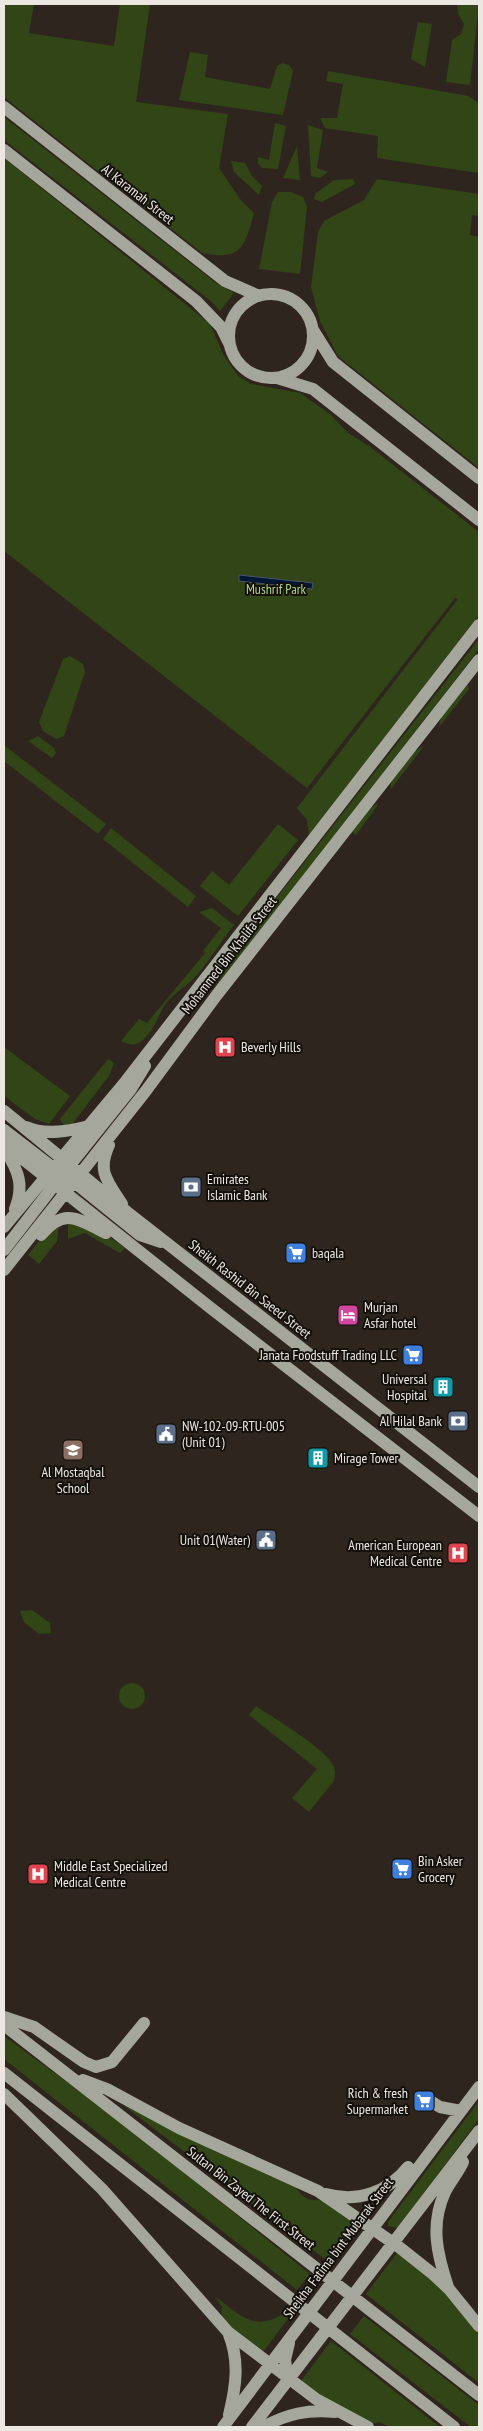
<svg xmlns="http://www.w3.org/2000/svg" width="483" height="2431" font-family="'PT Sans Narrow',sans-serif">
<rect width="100%" height="100%" fill="#2e261e"/>
<path fill="#324516" d="M4,4H34L29,33L114,46L120,4H150L136,102L228,114L219,168L240,199L254,213C245,247 241,261 202,253L4,97Z
M457,4H479L470,85L446,82L452,40L461,34L464,24L458,14Z
M418,22L432,24L425,67L411,59Z
M190,52L208,55L205,77L270,89L277,66L282,63L289,65L293,71L283,115L179,100Z
M328,71L468,96L479,103V173L377,158L378,136L325,128L320,118H337L343,84L326,81Z
M4,117L216,283L234,293L220,311L212,302L4,140Z
M275,123L286,126L278,169L262,168L258,164V157L269,160Z
M308,125L323,130L317,168L328,172L320,178L311,176Z
M297,146L300,180L283,178Z
M4,158L210,324L223,354L238,376L251,384L300,393L331,415L348,433L369,446L479,532V615L309,835L307,820L297,808L458,599L455,598L307,788L4,551Z
M231,161L245,163L252,176L262,186L259,195L234,172Z
M353,179L355,184L322,202L314,199L315,194L334,180Z
M377,179L479,194V216L472,215L470,235L479,237V468L338,356L320,321L311,287L318,232L324,221L364,200Z
M278,192H291L303,197L307,207L300,274L259,269L272,202Z
M479,639V649L215,990L214,989L239,946Z
M70,656L83,664L85,672L64,736L56,739L43,731L39,722L63,659Z
M467,683L469,689L439,727L442,715Z
M38,736L54,748L56,753L52,758L28,741Z
M4,745L106,824L98,834L4,761Z
M424,746L391,789C389,772 411,752 424,746Z
M377,804L378,805L356,835L351,831L366,811Z
M278,824L298,840L238,916L200,886L212,871L229,885Z
M111,828L196,896L188,907L103,839Z
M212,908L234,925C221,941 206,967 191,981C182,989 170,996 163,1008C157,1019 153,1031 143,1040C136,1047 129,1045 121,1041L139,1019L147,1023L205,953L203,951L221,928L199,912Z
M4,1047L70,1096L49,1124L35,1119L4,1096Z
M108,1059L114,1063L109,1076L73,1123L64,1126L60,1119Z
M68,1221L92,1225L125,1248L120,1253L85,1233L68,1239Z
M59,1223L57,1241L39,1264L28,1255L51,1226Z
M32,1610L50,1623L51,1633L39,1634L24,1622L20,1611Z
M119 1696a13 13 0 1 1 26 0a13 13 0 1 1-26 0Z
M256,1706C273,1718 327,1749 334,1767C336,1772 335,1777 333,1782L309,1812L292,1798L317,1769L249,1715Z
M4,2036L116,2118L310,2274L297,2290L4,2059Z
M479,2101V2119L398,2228L388,2226V2222Z
M123,2105L294,2184C301,2197 309,2203 324,2199L359,2224L330,2263Z
M398,2252C415,2265 477,2316 479,2336C481,2351 479,2368 479,2383L366,2294Z
M215,2296C243,2318 257,2334 290,2309L293,2312L263,2352L231,2328L221,2317L222,2307Z
M364,2316L479,2405V2427H471L350,2334Z
M331,2341L440,2427H390L379,2422L370,2425L318,2395L301,2381Z"/>
<path fill="#001836" stroke="#475669" d="M239,575L313,583L312,589L239,581Z"/>
<g fill="none" stroke-linecap="round" stroke-linejoin="round">
<path stroke="#a6a79c" stroke-width="12" d="M4,107L225,281L259,296
M4,150L196,301L221,327L230,345
M229 336a42 42 0 1 1 84 0a42 42 0 1 1-84 0Z
M313,330L333,362L479,478
M277,378L313,389L479,520
M4,1111L127,1212L479,1487
M26,1127C45,1136 70,1131 89,1126
M4,1130L61,1174
M4,1144L212,1309L479,1516
M109,1145C97,1171 107,1181 122,1204
M6,1151C19,1172 24,1186 15,1209
M68,1177L140,1235L161,1242
M65,1193L62,1184L66,1170L131,1089L145,1066
M4,1227L126,1081L479,625
M41,1235C65,1206 79,1220 106,1233
M4,1250L59,1179
M4,1270L145,1092L216,996L479,660
M4,2017L34,2027L84,2062L96,2067L112,2062L144,2023
M4,2025L479,2395
M4,2073L454,2427
M83,2080L107,2089L179,2128L318,2191L399,2247L433,2274L449,2289L479,2326
M4,2094L102,2189L228,2332L316,2399L368,2427
M432,2102L440,2107L461,2111
M326,2194C358,2203 388,2192 408,2167
M448,2287C437,2254 430,2225 445,2192C450,2182 458,2173 463,2162
M228,2332C240,2361 236,2386 229,2415
M288,2380L285,2360L289,2343
M223,2427L479,2087
M252,2427L479,2131
M263,2427C287,2414 308,2409 335,2412"/>
</g>
<defs>
<g id="hospital-square" transform="scale(1.125)"><rect x="-9" y="-9" width="18" height="18" rx="4" fill="#e0444e" stroke="#13100c"/><path d="M-5-5h3v3.5h4V-5h3V5h-3V1.5h-4V5h-3Z" fill="#fff"/></g>
<g id="bank-square" transform="scale(1.125)"><rect x="-9" y="-9" width="18" height="18" rx="4" fill="#5c6f8a" stroke="#13100c"/><path d="M-6-4H6V4H-6ZM0-2.3a2.3 2.3 0 1 0 0 4.6a2.3 2.3 0 1 0 0-4.6Z" fill="#fff"/></g>
<g id="supermarket-square" transform="scale(1.125)"><rect x="-9" y="-9" width="18" height="18" rx="4" fill="#3f7fe0" stroke="#13100c"/><path d="M-6-5.5h2.5l.6 2H6L4.5 2H-2.5L-4.4-4H-6ZM-1.5 3.2a1.3 1.3 0 1 0 .1 0ZM3 3.2a1.3 1.3 0 1 0 .1 0Z" fill="#fff"/></g>
<g id="hotel-square" transform="scale(1.125)"><rect x="-9" y="-9" width="18" height="18" rx="4" fill="#d1479c" stroke="#13100c"/><path d="M-6-4.5h1.5V1H6V5H4.5V3h-9V5H-6ZM-4 0a1.8 1.8 0 1 1 3.6 0ZM.5 0V-2.5h3Q6-2.5 6 0Z" fill="#fff"/></g>
<g id="building-square" transform="scale(1.125)"><rect x="-9" y="-9" width="18" height="18" rx="4" fill="#0f9aa8" stroke="#13100c"/><path d="M-4-6H4V6H1V3H-1V6H-4ZM-2.5-4.3h1.7v1.8h-1.7ZM.8-4.3h1.7v1.8H.8ZM-2.5-1h1.7V.8h-1.7ZM.8-1h1.7V.8H.8Z" fill="#fff"/></g>
<g id="civic-square" transform="scale(1.125)"><rect x="-9" y="-9" width="18" height="18" rx="4" fill="#5c6f8a" stroke="#13100c"/><path d="M-.6-6.5H3V-4.5H.6V-3L4-1V1h2V6H-6V1h2V-1L-.6-3ZM-1.2 2.5V6h2.4V2.5Z" fill="#fff"/></g>
<g id="school-square" transform="scale(1.125)"><rect x="-9" y="-9" width="18" height="18" rx="4" fill="#8d6e63" stroke="#13100c"/><path d="M0-5L7-2L0 1L-7-2ZM-4 1L0 2.5L4 1V4Q0 6-4 4Z" fill="#fff"/></g>
</defs>
<g fill-rule="evenodd">
<use href="#hospital-square" x="225" y="1047"/>
<use href="#bank-square" x="191" y="1187"/>
<use href="#supermarket-square" x="296" y="1253"/>
<use href="#hotel-square" x="348" y="1315"/>
<use href="#supermarket-square" x="413" y="1355"/>
<use href="#building-square" x="443" y="1387"/>
<use href="#bank-square" x="458" y="1421"/>
<use href="#civic-square" x="166" y="1434"/>
<use href="#school-square" x="73" y="1450"/>
<use href="#building-square" x="318" y="1458"/>
<use href="#civic-square" x="266" y="1540"/>
<use href="#hospital-square" x="458" y="1553"/>
<use href="#supermarket-square" x="402" y="1869"/>
<use href="#hospital-square" x="38" y="1874"/>
<use href="#supermarket-square" x="424" y="2101"/>
</g>
<g text-anchor="middle" dominant-baseline="central" stroke-width="4" stroke-linejoin="round" paint-order="stroke">
<g font-size="14" fill="#ece7e1" stroke="#13100c">
<text transform="translate(138 194) rotate(38)">Al Karamah Street</text>
<text transform="translate(229 955) rotate(-52)">Mohammed Bin Khalifa Street</text>
<text transform="translate(250 1289) rotate(38)">Sheikh Rashid Bin Saeed Street</text>
<text transform="translate(251 2198) rotate(38)">Sultan Bin Zayed The First Street</text>
<text transform="translate(338 2248) rotate(-53)">Sheikha Fatima bint Mubarak Street</text>
</g>
<g font-size="14" fill="#afd582" stroke="#13100c">
<text x="276" y="589">Mushrif Park</text>
</g>
<g font-size="14" fill="#ece7e1" stroke="#13100c" text-anchor="start">
<text x="241" y="1047">Beverly Hills</text>
<text x="207" y="1179">Emirates<tspan x="207" dy="16">Islamic Bank</tspan></text>
<text x="312" y="1253">baqala</text>
<text x="364" y="1307">Murjan<tspan x="364" dy="16">Asfar hotel</tspan></text>
<text x="397" y="1355" text-anchor="end">Janata Foodstuff Trading LLC</text>
<text x="427" y="1379" text-anchor="end">Universal<tspan x="427" dy="16">Hospital</tspan></text>
<text x="442" y="1421" text-anchor="end">Al Hilal Bank</text>
<text x="182" y="1426">NW-102-09-RTU-005<tspan x="182" dy="16">(Unit 01)</tspan></text>
<text x="334" y="1458">Mirage Tower</text>
<text x="73" y="1472" text-anchor="middle">Al Mostaqbal<tspan x="73" dy="16">School</tspan></text>
<text x="250" y="1540" text-anchor="end">Unit 01(Water)</text>
<text x="442" y="1545" text-anchor="end">American European<tspan x="442" dy="16">Medical Centre</tspan></text>
<text x="418" y="1861">Bin Asker<tspan x="418" dy="16">Grocery</tspan></text>
<text x="54" y="1866">Middle East Specialized<tspan x="54" dy="16">Medical Centre</tspan></text>
<text x="408" y="2093" text-anchor="end">Rich &amp; fresh<tspan x="408" dy="16">Supermarket</tspan></text>
</g>
</g>
<rect width="483" height="2431" fill="none" stroke="#ece7e1" stroke-width="10"/>
</svg>
